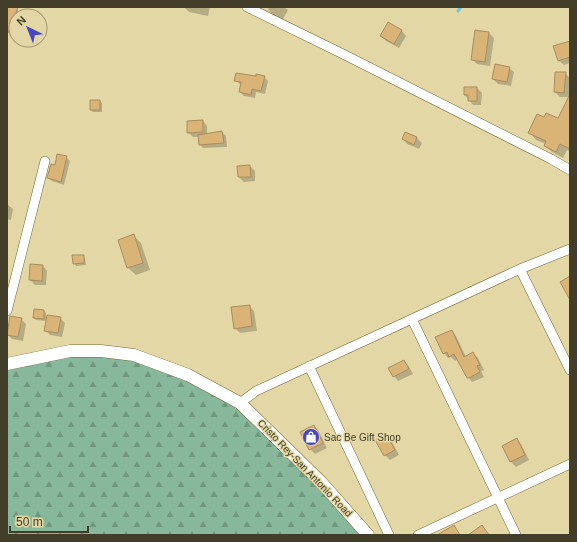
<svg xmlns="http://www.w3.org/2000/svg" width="577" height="542" font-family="Helvetica,sans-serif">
<defs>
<pattern id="forest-firs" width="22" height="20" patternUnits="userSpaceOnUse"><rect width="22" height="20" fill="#88b89b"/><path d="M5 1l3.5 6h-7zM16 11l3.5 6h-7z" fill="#71977e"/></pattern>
</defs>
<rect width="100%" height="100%" fill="#e3d8a5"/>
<path fill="url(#forest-firs)" d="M70,351L134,355L240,403L368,535H7V364Z"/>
<path fill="#0003" d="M7,7L17,9L21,14L20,16H16V27L14,33L7,31Z
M184,7H210L208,16L189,12Z
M269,7H284L288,10L283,19L272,14L268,9Z
M389,23L402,31L406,36L399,48L386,41L381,36Z
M476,31L489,33L494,38L490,66L477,64L472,59Z
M570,42V63L564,65L559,61Z
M509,68L514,72L511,86L498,84L493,79Z
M565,73L570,78L569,97H560L555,92Z
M256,77H264L268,81L265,94L256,92L255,98L244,96L240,92L241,85L236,81Z
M477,88L482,93L481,105H473L465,95Z
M570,98V152L567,150L563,158L552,152L545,146L546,144L536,140L530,133L544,119H559Z
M100,101L102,103V112H93L91,110Z
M203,121L207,126V134L222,132L226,136L227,147L203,148L200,145L199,137H193L188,132Z
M405,133L417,138L422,143L419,149L407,144L403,139Z
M66,157L70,161L64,185L52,181L48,178L55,166Z
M250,166L255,171V181L244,182L239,177Z
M7,204L13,209L11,220L7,219Z
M133,235L141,243L150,270L136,275L128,268L119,240Z
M83,256L85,258L86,265L76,266L74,263Z
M43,266L47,271L46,285H35L30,280Z
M249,306L254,311L257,331L240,333L235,328Z
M44,311L46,313V316L60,318L65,323L62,337L50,335L45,330L47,321L36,320L34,318Z
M21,319L26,324L23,341L12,339L8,335Z
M451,331L456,336L466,357L473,353L478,358L484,370L481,371L484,377L472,382L468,377L458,359L455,361L451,357L448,358L444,353Z
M404,361L408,365L413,374L398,381L394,376Z
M314,426L318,430L327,448L315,454L310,449Z
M386,435L391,440L399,455L390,460L385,455Z
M516,440L521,444L529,460L516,467L511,462L503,446Z"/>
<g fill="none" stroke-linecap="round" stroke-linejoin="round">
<path stroke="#71c7df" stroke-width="3" d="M458,11L461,7"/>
</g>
<path fill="#dab377" stroke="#a98d61" d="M7,7H18L8,33H7Z
M388,22L402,30L394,44L380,36Z
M475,30L489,32L485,62L471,60Z
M570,41V57L558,61L553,46Z
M495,64L510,67L507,82L492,79Z
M555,72H566L564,93L554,92Z
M236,73L256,76V74L265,76L261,91L252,89L251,95L239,92L241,82L234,81Z
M464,87H477V101H468V95H464Z
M570,94V149L560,144L556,152L544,146L546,141L528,133L537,114L544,117L546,113L558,118Z
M90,100H100V110H90Z
M203,120V132L187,133V121Z
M222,131L224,143L199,145L198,135Z
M405,132L417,137L414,145L402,139Z
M57,154L67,156L61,182L47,178L51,164L55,165Z
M250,165L251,177H238L237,166Z
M134,234L143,263L127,268L118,240Z
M72,255H84V263L73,264Z
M30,264L43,265L42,281L29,280Z
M570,276V300L560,282Z
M250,305L252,326L234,329L231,307Z
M34,309L44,310V319L33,318Z
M47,315L61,317L58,333L44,331Z
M10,316L22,318L18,337L7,335Z
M452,330L464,357L473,352L480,365L477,366L480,372L469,378H467L454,354L449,357L447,352L443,354L435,337Z
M404,360L409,369L393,377L388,368Z
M314,425L323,443L309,450L300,432Z
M386,434L395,450L384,456L375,440Z
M517,438L525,455L510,462L502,446Z
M454,525L460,535H437Z
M482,525L489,535H468Z"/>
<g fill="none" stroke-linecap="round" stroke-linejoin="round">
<g stroke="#746939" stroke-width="10">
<path id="minor" d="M247,7L343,54L551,159L570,170
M520,269L570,370
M7,311L45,161
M412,319L516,535
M309,366L389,535
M240,403L256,391L520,269L570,249
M418,535L570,464"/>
</g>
<g stroke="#746939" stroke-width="13">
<path id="secondary" d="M7,364L70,351H101L134,355L188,375L240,403L321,482L368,535"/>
</g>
<use href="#minor" stroke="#fff" stroke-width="9"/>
<use href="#secondary" stroke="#fff" stroke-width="12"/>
</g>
<defs>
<g id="shop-disc" transform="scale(0.9)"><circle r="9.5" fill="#4a48bf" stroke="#e3d8a5"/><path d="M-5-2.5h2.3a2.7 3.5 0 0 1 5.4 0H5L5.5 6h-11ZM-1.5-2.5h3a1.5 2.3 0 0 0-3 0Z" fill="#fff"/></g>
</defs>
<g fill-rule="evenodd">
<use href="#shop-disc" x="311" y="437"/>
</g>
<g text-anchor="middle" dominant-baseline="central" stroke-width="3" stroke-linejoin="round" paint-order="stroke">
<g font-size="10" fill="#423d28" stroke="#e3d8a5" text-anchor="start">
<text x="324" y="437">Sac Be Gift Shop</text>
</g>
<g font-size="10" fill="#423d28" stroke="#e3d8a5">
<text transform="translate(305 468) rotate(46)">Cristo Rey-San Antonio Road</text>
</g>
</g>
<rect width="577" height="542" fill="none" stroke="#423d28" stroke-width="16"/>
<g transform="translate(28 28) rotate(317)"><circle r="19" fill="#e3d8a5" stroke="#a39a73"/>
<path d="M0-3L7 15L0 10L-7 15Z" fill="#4a48bf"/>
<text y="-6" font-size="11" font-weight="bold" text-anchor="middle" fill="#423d28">N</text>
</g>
<path d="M10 526v6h78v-6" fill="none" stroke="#423d28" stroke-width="2"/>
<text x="16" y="526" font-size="12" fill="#423d28" stroke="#e3d8a5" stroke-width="3" paint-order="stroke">50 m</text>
</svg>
